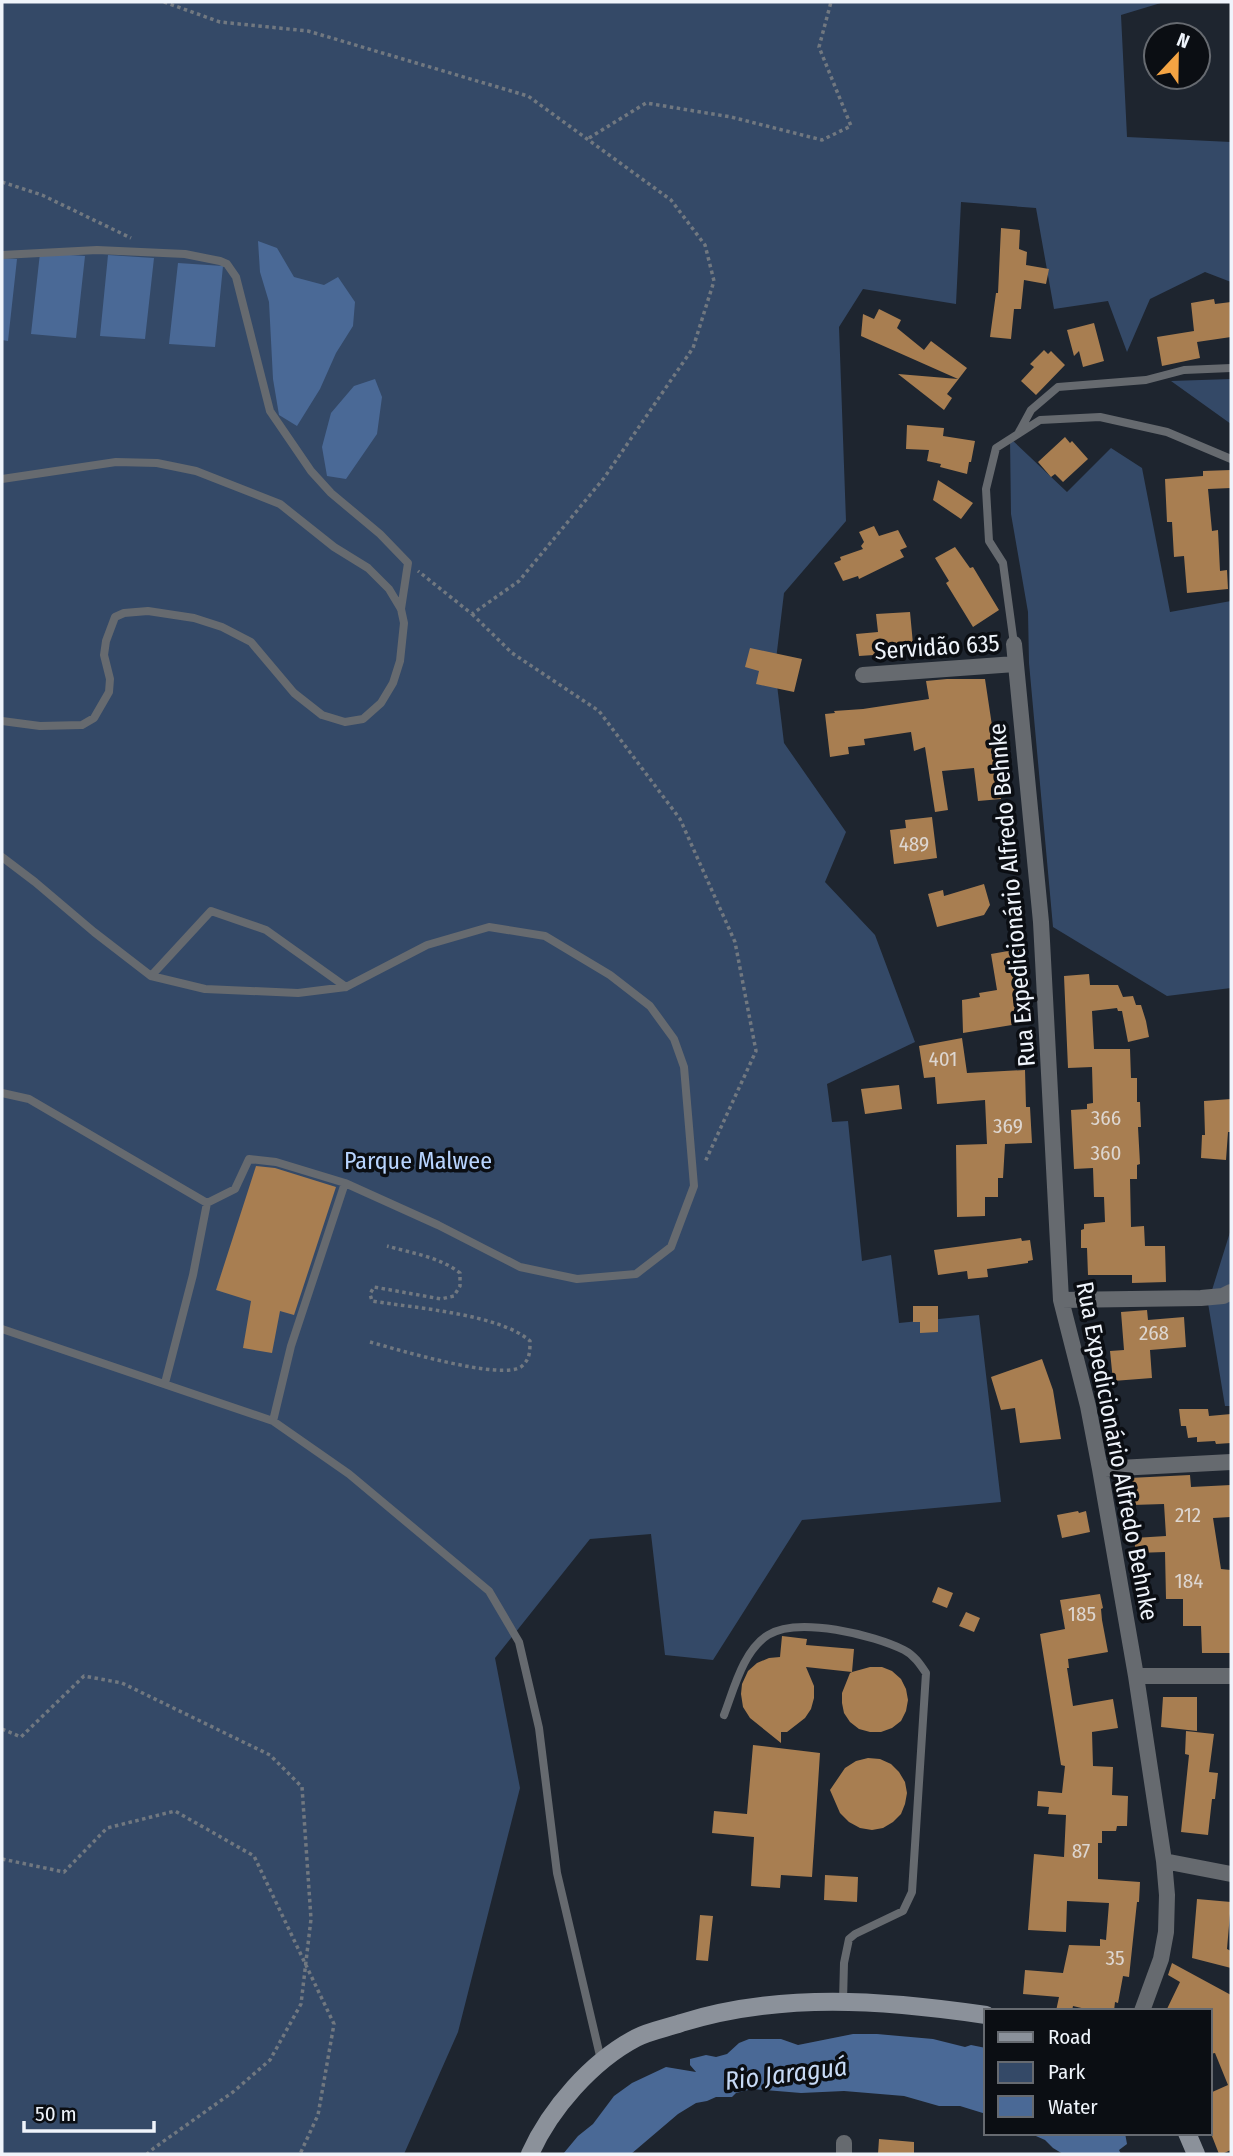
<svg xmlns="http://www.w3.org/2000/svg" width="1233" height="2156" font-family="'Fira Sans Condensed',sans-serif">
<rect width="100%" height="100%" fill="#1e252f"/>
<path fill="#344967" d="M2,2H1164L1121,15L1127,137L1231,142V282L1205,272L1150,299L1127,352L1108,301L1054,309L1036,208L961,202L956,304L863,289L839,327L846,521L784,593L775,668L784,743L846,832L825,882L875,935L915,1042L827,1084L832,1122L848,1121L862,1261L891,1255L899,1323L979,1315L1001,1502L802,1520L713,1660L665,1655L651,1534L590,1539L495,1658L520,1788L458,2032L404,2154H2Z
M1231,379V424L1171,381Z
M1010,438L1067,492L1111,448L1142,468L1170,612L1231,601V988L1167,996L1053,927L1029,663L1028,612L1011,514Z
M1231,1229V1406H1225L1208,1303Z"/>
<path fill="#4a6996" d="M258,241L277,248L294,277L324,285L338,277L355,302L353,326L336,353L320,389L297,426L279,415L273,379L269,302L260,272Z
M40,253L85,256L76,338L31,334Z
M108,255L154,258L145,339L100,336Z
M2,258L17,259L8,341L2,340Z
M178,263L223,266L215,347L169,344Z
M375,379L382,397L377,434L346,479L327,476L322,447L331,413L354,386Z
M853,2034H877L933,2039L965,2047L971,2045L986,2048V2114L960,2106H939L904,2096L844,2091L801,2093L752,2089L736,2093L732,2097H716L707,2101L696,2103L678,2114L631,2154H563L578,2136L593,2124L614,2096L632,2083L666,2067L696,2072L690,2065V2059L706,2055L716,2057L727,2054L739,2043L749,2039H781L798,2045Z
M1029,2133H1125L1127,2144L1119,2150L1121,2154H1063L1053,2148L1045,2140Z"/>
<path fill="#a87e51" d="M1001,228L1020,230L1019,249L1027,252L1026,265L1049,269L1046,284L1024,280L1021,309H1014L1011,339L990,337L996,293H998Z
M1214,299L1215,304L1231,302V337L1197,342L1200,358L1162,366L1157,337L1194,331L1191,303Z
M879,309L901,320L897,328L924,350L931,341L967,368L947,394L952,398L944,410L898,374L958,379L861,336L863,314L874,319Z
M1094,323L1104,361L1083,367L1079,351L1074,356L1067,330Z
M1044,350L1048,354L1051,351L1065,365L1036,395L1021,381L1034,367L1030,364Z
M907,425L944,428L943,436L975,441L971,462H969L967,474L940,467L941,464L927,461L929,450L906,449Z
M1065,437L1070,443L1072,441L1088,459L1063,482L1055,474L1051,477L1038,462Z
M1231,470V488L1208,489L1212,531L1218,530L1220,571L1227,570L1228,589L1187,593L1184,556L1174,557L1172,522H1167L1165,479L1203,476V471Z
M938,480L973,503L961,519L933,500Z
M874,526L879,536L898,530L907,547L900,550L904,557L859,579L858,576L843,581L834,563L841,560L840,557L863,549L861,546L864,542L859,532Z
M955,547L970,568L973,567L999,610L973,627L946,583L949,581L935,558Z
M910,612L913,644L903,645L904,653L859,656L856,634L878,632L876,614Z
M750,648L802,659L794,692L756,684L759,671L745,667Z
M947,679H985L997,759L1001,799L978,801L974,768L942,771L948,810L935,812L925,747L914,751L911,732L864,739L865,745L848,747L849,754L830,757L825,714L835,713L834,711L863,709L929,699L926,681Z
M932,817L937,858L894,864L890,830L906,828L905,820Z
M984,884L990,905L984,915L937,927L928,894L943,890L944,896Z
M1019,949L1022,970L1017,971L1025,1018L1023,1019L1024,1023L963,1033L962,1000L980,997L979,993L997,990L991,954Z
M1089,974L1090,985H1118L1123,997L1133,996L1136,1005H1141L1146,1021L1149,1037L1128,1042L1122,1011H1118L1117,1008L1092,1011L1094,1049H1130L1131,1078H1137V1102H1140L1141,1127H1138L1140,1164L1137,1165V1179H1130L1131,1227L1144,1226L1145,1246H1165L1166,1282L1132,1283V1275H1088L1087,1248H1081V1230L1084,1229V1224L1105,1222L1104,1197H1094L1093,1168L1074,1169L1071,1110L1087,1109V1104L1093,1103L1092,1067L1068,1068L1064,976Z
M962,1038L967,1073L1025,1070L1026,1107H1030L1032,1143L1005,1144L1003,1178H998V1197H985V1216L957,1217L956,1145L987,1144L985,1100L937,1104L935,1077L924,1078L919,1046Z
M899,1085L902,1109L865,1114L861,1089Z
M1231,1099V1132H1228L1226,1160L1201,1158L1202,1135H1205L1204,1101Z
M256,1166L275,1168L336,1187L294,1315L280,1311L272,1353L243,1348L251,1301L216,1290Z
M1021,1238L1022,1241L1030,1240L1033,1260L1028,1261V1263L987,1269L988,1277L968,1279L967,1271L938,1275L934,1250Z
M913,1306H938V1332L920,1333V1322H913Z
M1147,1310L1148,1320L1184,1317L1186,1347L1150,1350L1152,1378L1113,1381L1110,1351L1124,1350L1121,1312Z
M1042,1359L1053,1390L1061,1439L1020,1443L1015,1408L1001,1410L991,1377Z
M1179,1409H1208L1209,1416L1231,1414V1443L1216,1444L1215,1441L1197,1442V1437L1188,1438L1186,1426H1181Z
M1190,1475L1191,1487L1231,1485V1517L1213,1518L1221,1569L1231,1570V1653H1202L1201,1626H1183V1599H1166L1165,1552L1136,1553L1134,1538L1166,1536L1164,1504L1132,1505L1129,1478Z
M1078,1511L1079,1513L1086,1511L1090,1532L1062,1538L1057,1515Z
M938,1587L953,1593L947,1608L932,1602Z
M1100,1594L1103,1608L1101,1609L1102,1620L1108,1652L1068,1659L1069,1668H1067L1073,1706L1113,1699L1118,1728L1092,1732L1093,1766L1113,1767L1112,1795L1128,1796L1127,1826H1117L1116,1831H1102V1843H1098V1879L1140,1882L1139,1902H1137L1129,1977L1123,1976L1118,2003L1115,2002L1114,2011H1094L1073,2006L1072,2011H1056L1059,1997L1023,1994L1025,1970L1063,1973L1069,1945L1100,1946V1939L1106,1940L1109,1903L1067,1901L1066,1932L1028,1930L1034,1854L1064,1857L1066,1815L1048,1814L1049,1807L1037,1806L1038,1791L1062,1793L1065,1766L1061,1765L1040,1634L1065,1629L1060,1600Z
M966,1612L980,1618L974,1632L959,1626Z
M782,1636L807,1639L806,1645L854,1649L852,1672L870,1667H882L892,1671L901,1679L906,1689L908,1700L906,1711L901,1721L892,1728L881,1732H870L859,1729L850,1722L844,1713L842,1703V1693L850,1673L852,1672L806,1667L814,1686V1698L811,1709L805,1718L787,1732H781V1743L750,1718L743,1707L741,1694L742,1684L748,1671L757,1663L769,1658L780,1657Z
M1163,1697H1197V1731L1161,1727Z
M1186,1731L1214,1734L1209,1772L1218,1773L1215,1799H1212L1208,1835L1181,1832L1189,1755L1185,1754Z
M753,1745L820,1753L812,1877L781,1875L780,1888L751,1886L754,1837L712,1833L714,1811L747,1814Z
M868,1758L880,1759L891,1764L899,1772L905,1782L907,1793L905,1804L901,1814L893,1822L883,1828L872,1830L860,1828L849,1822L840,1813L830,1790L845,1768L856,1761Z
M825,1875L858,1877L857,1902L824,1900Z
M1197,1899L1231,1902L1227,1949L1231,1951V1968L1192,1958Z
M700,1915L713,1916L708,1961L696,1960Z
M1172,1963L1231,1995V2150L1222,2154H1219L1210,2131V2093L1228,2085L1215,2053L1210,2054V2011H1166L1180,1982L1168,1975Z
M879,2139L914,2142V2154H878Z"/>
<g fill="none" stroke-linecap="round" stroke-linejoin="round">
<path stroke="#717880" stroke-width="3.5" stroke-dasharray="3.5 3.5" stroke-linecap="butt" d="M164,2L220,22L308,31L528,96L671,200L705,245L714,281L693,348L604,478L519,581L472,614L418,571
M589,138L646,103L731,117L822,140L851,126L819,47L831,2
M2,182L42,195L131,238
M472,614L512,653L599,711L680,819L735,942L756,1051L705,1162
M370,1342C396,1349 504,1382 522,1366C530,1359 530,1351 530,1341C500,1314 414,1308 372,1301L370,1294L374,1287L441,1299L454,1296L460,1286V1273C440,1257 411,1253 387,1246
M2,1729L21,1737L84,1676L122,1683L270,1755L302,1787L311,1919L301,2004L270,2060L233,2092L154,2148L147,2154
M2,1859L64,1872L107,1828L175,1811L254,1856L334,2024L318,2115L300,2154"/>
<path stroke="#666a6f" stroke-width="8" d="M2,255L97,250L185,254L220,261L227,264L236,277L270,411L311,471L331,493L380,534L408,563L401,609
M1019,432L1031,410L1058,387L1146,380L1184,370L1231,368
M2,479L116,462L157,463L196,471L280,504L334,547L368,568L389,589L401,609L404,623L400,661L393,683L381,703L363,719L345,722L322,715L294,693L251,642L222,627L194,618L148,611L124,613L115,617L106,641L104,655L110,679L109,692L94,718L82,725L40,726L2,721
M1014,644L1003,563L989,541L986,489L996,448L1040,420L1100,417L1167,432L1231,459
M2,857L35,882L94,932L151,976L205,989L298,993L346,987L427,945L489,927L545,936L610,975L650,1006L674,1039L684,1067L694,1186L671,1247L636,1274L577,1279L520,1267L438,1225L345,1183L276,1162L249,1159L235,1189L207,1203
M151,976L211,911L266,930L346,987
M2,1093L29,1099L207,1203L193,1275L165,1383
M2,1329L273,1421L291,1346L345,1183
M273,1421L349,1474L489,1591L519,1642L539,1728L557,1873L601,2060
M724,1715C734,1689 743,1651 768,1635C798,1616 874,1635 904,1650C914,1655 920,1664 926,1673L912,1892L903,1911L855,1934L849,1939L844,1963L843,2001"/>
<path stroke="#666a6f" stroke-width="16" d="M1014,644L1041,922L1061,1300L1088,1406L1100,1469L1136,1676L1164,1861L1167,1895L1166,1932L1161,1959L1142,2011
M863,675L1015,664
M1061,1300L1201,1298L1223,1296L1231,1292
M1100,1469L1231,1462
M1136,1676H1231
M1164,1861L1231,1874
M844,2154V2143"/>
<path stroke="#8b919a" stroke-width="18" d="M1187,2133L1196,2154
M530,2154C550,2109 592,2061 636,2038C649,2031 667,2028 681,2023C781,1992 884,2000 986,2015"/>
</g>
<g text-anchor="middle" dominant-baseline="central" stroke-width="7" stroke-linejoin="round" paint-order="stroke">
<g font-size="21" fill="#ddd6d0">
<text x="914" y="844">489</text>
<text x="943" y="1059">401</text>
<text x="1106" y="1118">366</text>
<text x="1008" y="1126">369</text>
<text x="1106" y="1153">360</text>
<text x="1154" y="1333">268</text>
<text x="1188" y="1515">212</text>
<text x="1189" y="1581">184</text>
<text x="1082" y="1614">185</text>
<text x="1081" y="1851">87</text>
<text x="1115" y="1958">35</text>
</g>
<g font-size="24" fill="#eff4fb" stroke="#0b0e13">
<text transform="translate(937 647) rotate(-4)">Servidão 635</text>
<text transform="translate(1012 895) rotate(-95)">Rua Expedicionário Alfredo Behnke</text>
<text transform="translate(1117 1451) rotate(79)">Rua Expedicionário Alfredo Behnke</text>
</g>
<g font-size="24" fill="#b8d4fe" stroke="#0b0e13">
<text x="418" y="1161">Parque Malwee</text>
</g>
<g font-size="26" font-style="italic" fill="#c7daf6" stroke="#0b0e13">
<text transform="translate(786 2074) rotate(-7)">Rio Jaraguá</text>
</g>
</g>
<rect width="1233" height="2156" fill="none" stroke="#eff4fb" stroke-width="7"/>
<rect x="984" y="2009" width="228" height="126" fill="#0b0e13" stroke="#666a70" stroke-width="2"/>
<rect x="998" y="2032" width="35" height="10" fill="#8b919a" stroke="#666a70" stroke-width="2"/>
<text x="1048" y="2044" font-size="21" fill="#eff4fb">Road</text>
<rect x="998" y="2062" width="35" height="21" fill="#344967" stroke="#666a70" stroke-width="2"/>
<text x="1048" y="2079" font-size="21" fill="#eff4fb">Park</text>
<rect x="998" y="2096" width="35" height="21" fill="#4a6996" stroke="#666a70" stroke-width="2"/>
<text x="1048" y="2114" font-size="21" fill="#eff4fb">Water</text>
<g transform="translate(1177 56) rotate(22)"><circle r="33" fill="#0b0e13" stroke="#666a70" stroke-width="2"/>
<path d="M0-5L12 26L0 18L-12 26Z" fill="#f4a443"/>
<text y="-10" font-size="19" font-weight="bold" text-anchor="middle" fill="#eff4fb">N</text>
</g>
<path d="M24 2121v10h130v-10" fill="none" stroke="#eff4fb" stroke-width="3.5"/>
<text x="35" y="2121" font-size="21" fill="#eff4fb" stroke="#0b0e13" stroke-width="5" paint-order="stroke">50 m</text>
</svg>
